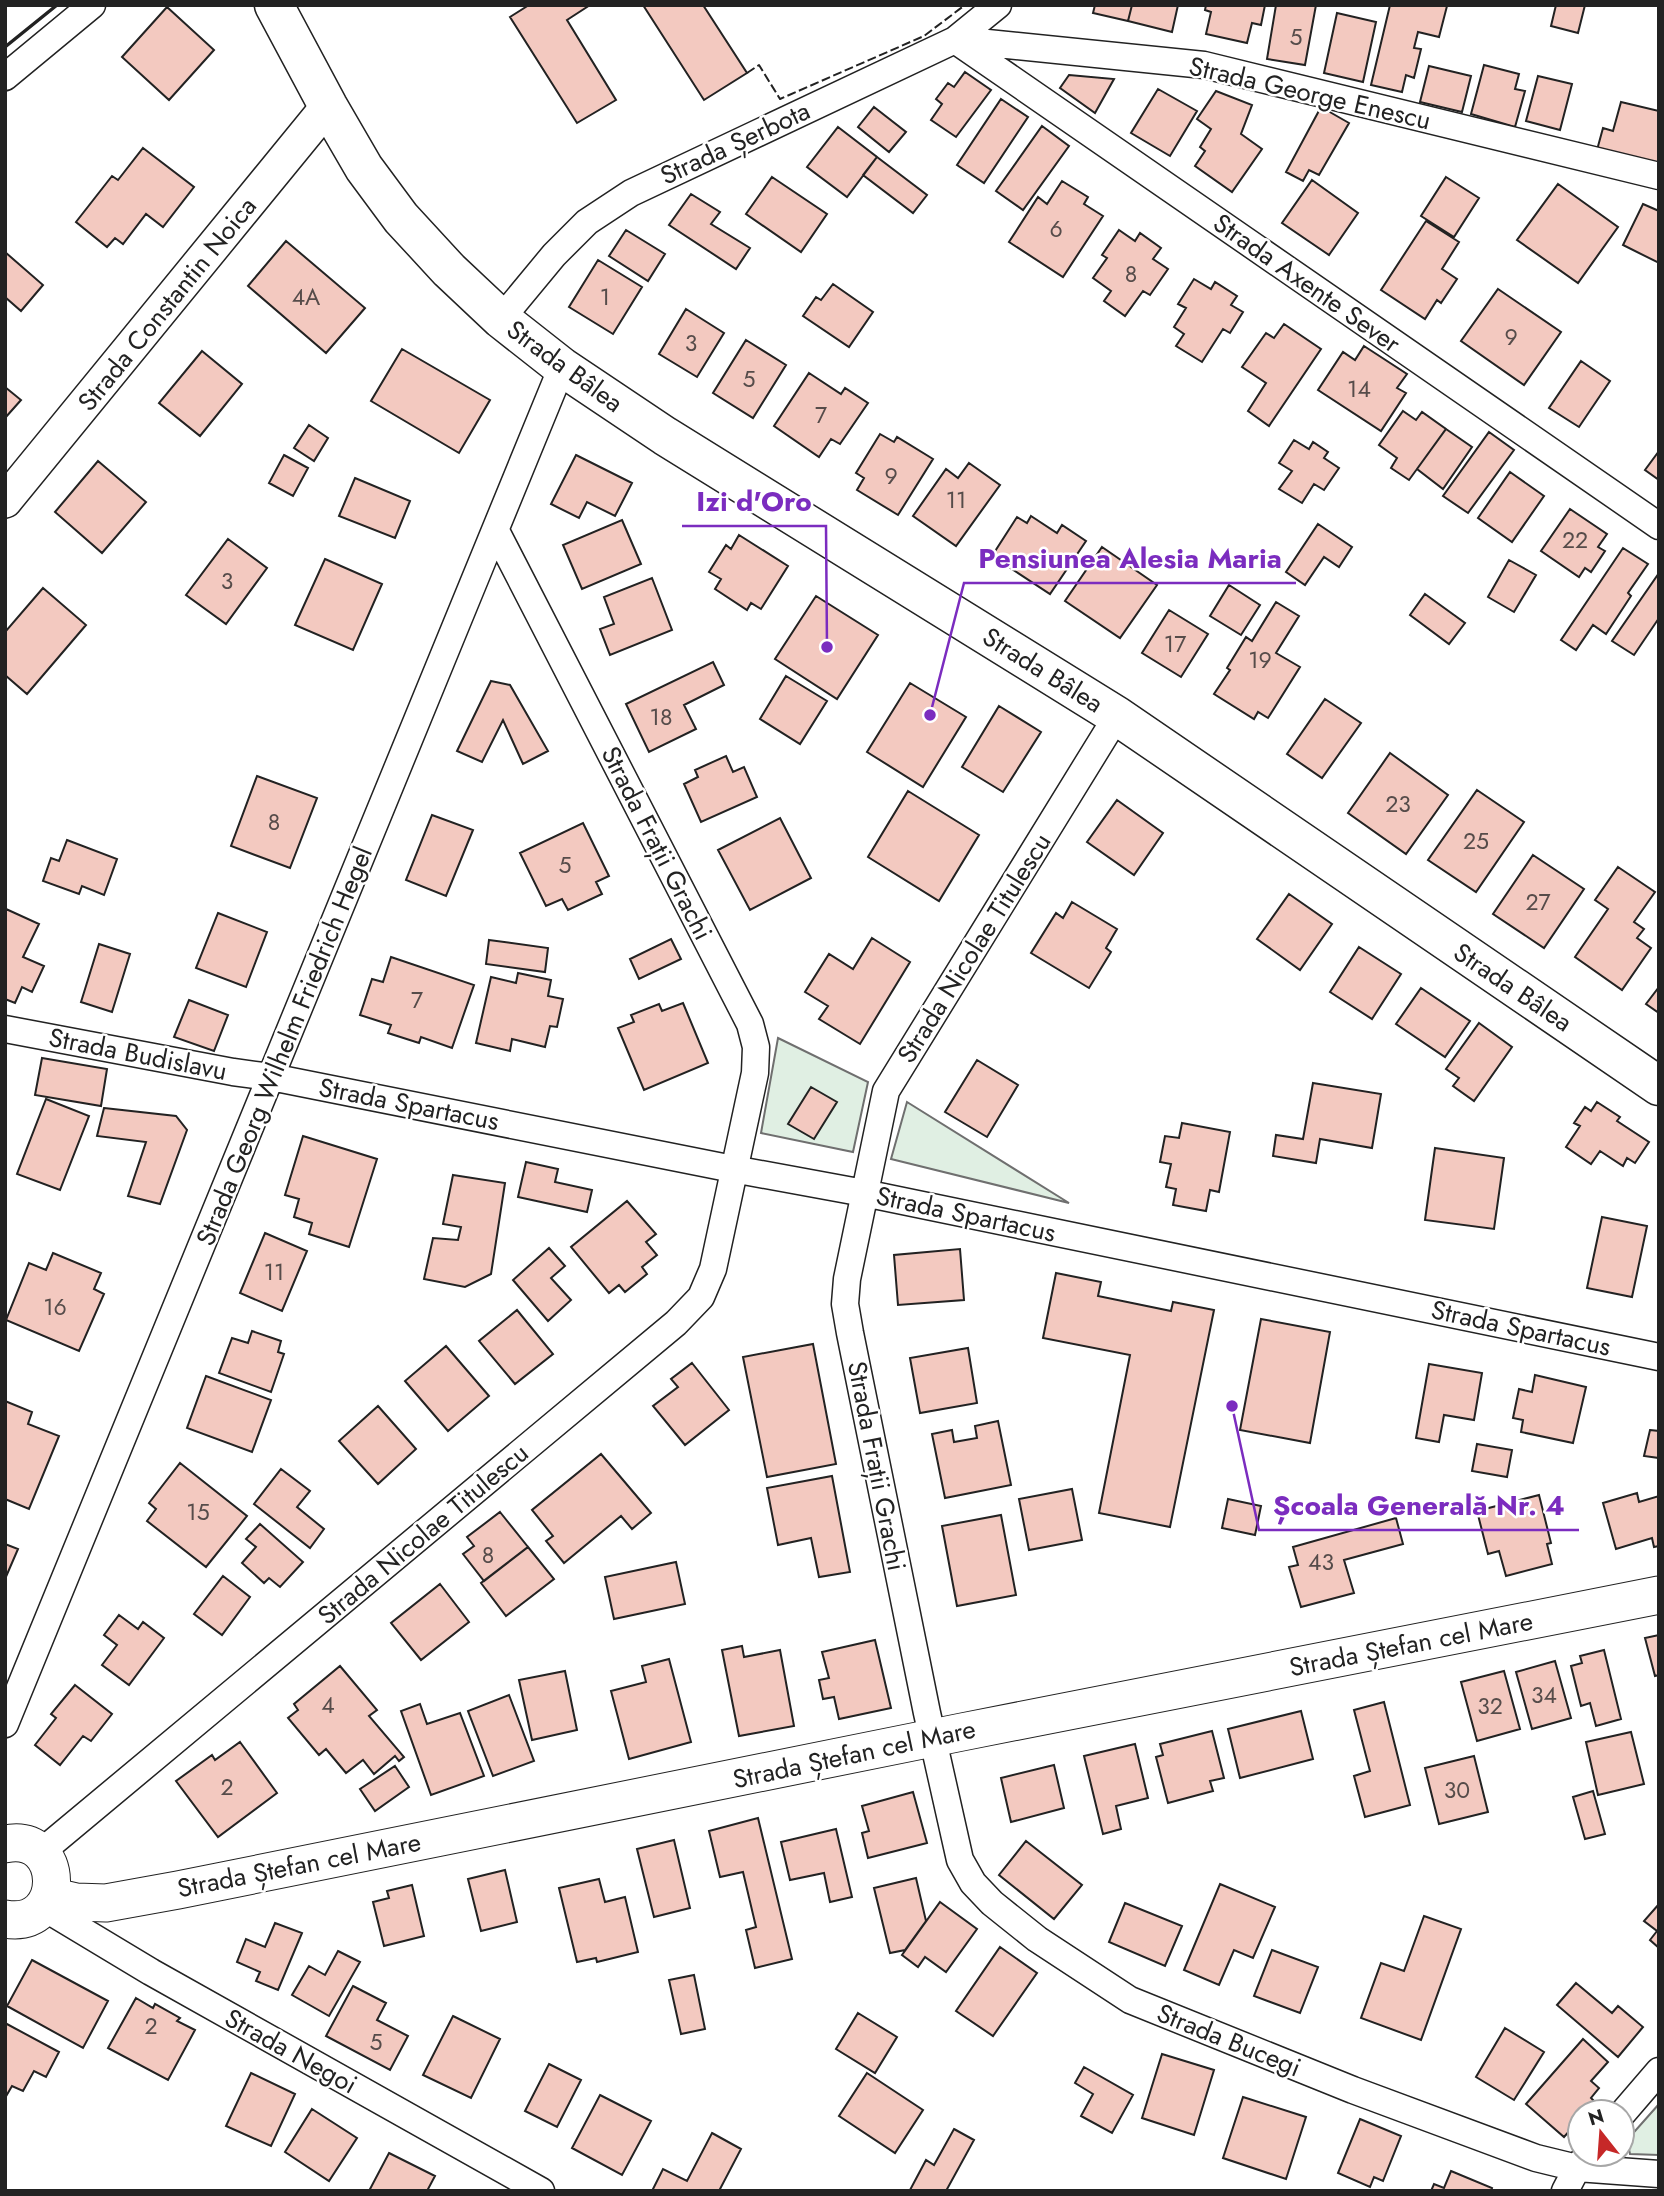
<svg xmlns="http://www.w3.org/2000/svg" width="1664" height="2196" font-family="Jost,sans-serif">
<rect width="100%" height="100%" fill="#fff"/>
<path fill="#e0efe3" stroke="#6f6f6f" stroke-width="2" d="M778,1038L868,1082L853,1152L761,1133Z
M907,1102L1069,1203L891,1159Z
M1659,2104V2155L1630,2154L1627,2140Z"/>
<path fill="#f3c9c0" stroke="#222" stroke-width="2" d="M529,5H590L567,20L616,100L577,123L510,17Z
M643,5H703L747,73L704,100Z
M1095,5H1132L1128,21L1093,13Z
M1132,5H1178L1172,32L1128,21Z
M1206,5H1265L1261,25L1252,23L1247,43L1206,34L1211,12L1205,10Z
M1276,5H1316L1305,65L1267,59Z
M1390,5L1447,6L1439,37L1418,32L1414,48L1421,49L1414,78L1406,75L1402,92L1371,85Z
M1556,5H1585L1578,33L1551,26Z
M167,7L214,50L169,100L122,57Z
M1337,13L1376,22L1363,82L1324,73Z
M1484,65L1519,74L1515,89L1525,91L1515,127L1471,114Z
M1429,66L1471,76L1462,112L1420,102Z
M965,72L991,90L956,137L931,120L942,104L936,99L948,83L954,87Z
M1069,75L1114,79L1095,113L1060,88Z
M1538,76L1572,84L1560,130L1526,121Z
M1158,89L1197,111L1170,156L1131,133Z
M1216,91L1252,105L1241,134L1262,149L1232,192L1195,166L1205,151L1200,147L1211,129L1197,119Z
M1001,99L1028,117L984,183L957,165Z
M1621,102L1659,111V166L1597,150L1603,128L1613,131Z
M874,107L906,132L889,152L858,127Z
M1321,107L1349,123L1319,175L1309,170L1303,181L1286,172Z
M1042,126L1069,146L1023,210L996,191Z
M838,127L877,157L847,197L807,167Z
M143,148L194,187L163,227L146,214L123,244L115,238L107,247L76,222L112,176L118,180Z
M877,157L927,195L913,213L863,175Z
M772,177L827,214L801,252L746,214Z
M1446,177L1479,198L1454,237L1421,216Z
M1312,180L1358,213L1329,255L1282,223Z
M1062,181L1088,197L1084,204L1103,216L1063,277L1009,242L1038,197L1047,204Z
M1558,184L1618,227L1578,283L1517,240Z
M691,194L720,212L711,224L750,248L736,269L669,225Z
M1643,204L1659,211V263L1623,245Z
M1426,221L1459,242L1442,269L1457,279L1441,303L1437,300L1425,319L1381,290Z
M626,230L665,254L648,281L609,256Z
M1119,230L1135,241L1140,233L1161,248L1153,259L1168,269L1150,295L1143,291L1125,316L1104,301L1111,291L1093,278L1107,258L1102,255Z
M286,241L365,308L326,353L248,286Z
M5,252L43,285L21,311L5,297Z
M598,260L642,287L613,334L569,307Z
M1194,279L1211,289L1215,282L1237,296L1231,305L1243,312L1230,333L1223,329L1202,362L1176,346L1184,334L1174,327L1186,308L1178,304Z
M833,284L873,312L849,347L803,316L816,297L821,300Z
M1498,289L1561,332L1524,385L1461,341Z
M686,309L724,333L697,377L659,354Z
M1284,324L1321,349L1269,426L1248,411L1266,383L1242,367L1266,333L1274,338Z
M746,340L786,365L753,418L713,393Z
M1364,346L1407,374L1397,388L1406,393L1381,431L1318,390L1343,352L1355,360Z
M402,349L490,400L459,453L371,401Z
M202,351L242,384L200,436L159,403Z
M1581,361L1610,381L1579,427L1549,408Z
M809,373L841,394L845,388L868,403L840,444L831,439L819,457L774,426Z
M5,387L21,400L5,418Z
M1403,411L1416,420L1422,412L1446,429L1409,480L1391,468L1397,458L1379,445Z
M309,425L328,438L314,461L294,448Z
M1446,429L1472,447L1443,489L1417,469Z
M1489,432L1514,450L1468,513L1443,496Z
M880,434L894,442L897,437L933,459L898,515L857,490L864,478L856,473Z
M1294,440L1309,449L1313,442L1328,452L1324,458L1339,468L1324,490L1314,484L1302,503L1279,489L1292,471L1279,463Z
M1659,451V480L1645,470Z
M284,455L308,468L293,496L269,483Z
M576,455L632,483L615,516L587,502L579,518L551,504Z
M98,461L146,502L102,553L55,512Z
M969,463L1000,485L956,546L913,516L946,469L958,478Z
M1510,472L1544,496L1512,542L1478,518Z
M355,478L410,501L395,538L339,516Z
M1570,509L1607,534L1598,547L1605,551L1591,572L1585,568L1579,577L1541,551Z
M1031,516L1057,533L1062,525L1086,541L1050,594L992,556L1017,517L1027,523Z
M622,520L641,564L582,589L563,545Z
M1318,524L1352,547L1339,567L1324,557L1305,585L1286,572Z
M739,535L788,566L761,609L751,603L747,610L715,589L721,579L709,572L726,545L731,549Z
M228,539L267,568L226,624L186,595Z
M1102,547L1157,585L1120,638L1065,601Z
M1623,548L1648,564L1628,593L1631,596L1606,634L1593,625L1576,650L1561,640Z
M325,559L382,584L353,650L295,625Z
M1509,560L1536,575L1514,612L1488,597Z
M1659,573V618L1634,655L1612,641Z
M652,578L672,630L610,655L600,629L614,624L604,597Z
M1229,585L1260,605L1241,635L1210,616Z
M43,588L86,625L27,694L5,675V632Z
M1425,594L1465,623L1449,644L1410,615Z
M816,596L878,635L837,699L775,659Z
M1276,602L1299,616L1276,653L1300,667L1268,718L1258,712L1254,719L1214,694L1230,670L1227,668L1246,637L1252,641Z
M1169,610L1208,634L1181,677L1142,653Z
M713,662L724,685L684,705L696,729L649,752L626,704Z
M786,676L827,701L800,744L760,719Z
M491,681L510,685L548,751L523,764L503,720L482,762L457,751Z
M910,683L966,717L923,787L867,752Z
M1325,699L1361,723L1322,778L1287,754Z
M999,706L1041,732L1003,792L962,767Z
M1390,753L1448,795L1406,854L1348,813Z
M726,756L733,772L744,767L757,797L701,822L684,784L698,777L695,770Z
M257,776L317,798L290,868L231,846Z
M1477,790L1524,822L1476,892L1428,860Z
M908,791L979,835L939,901L868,857Z
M1117,800L1163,833L1134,875L1087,842Z
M432,815L473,830L446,896L406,880Z
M780,818L811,878L750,910L718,850Z
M583,823L609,876L596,882L602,894L568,910L562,899L546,906L520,853Z
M67,840L117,859L104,895L82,886L79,894L43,881L51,858L59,861Z
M1533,855L1584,889L1544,948L1493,914Z
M1618,867L1655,892L1634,922L1644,929L1637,938L1651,948L1622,990L1575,957L1608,909L1595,900Z
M1289,894L1332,924L1300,970L1257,939Z
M1072,902L1117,929L1106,948L1111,952L1089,988L1031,953L1056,913L1063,918Z
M6,909L39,924L23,957L44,966L32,992L22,987L15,1003L5,999Z
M218,913L267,932L246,987L196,968Z
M872,938L910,962L860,1044L819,1019L828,1006L805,992L829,954L853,969Z
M671,939L681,959L639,979L630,959Z
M489,940L548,948L545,972L486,964Z
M99,944L130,954L112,1012L81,1002Z
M1359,947L1401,974L1372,1019L1330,992Z
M391,957L474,985L452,1048L421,1037L419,1043L388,1033L391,1025L360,1015L372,979L383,982Z
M518,973L551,980L548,996L563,999L557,1027L550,1026L545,1047L512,1039L510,1051L476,1043L491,977L516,983Z
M1659,987V1013L1646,1004Z
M1421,988L1470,1021L1445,1057L1396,1024Z
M189,1000L228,1015L214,1051L174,1037Z
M683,1003L708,1063L644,1090L618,1028L634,1022L631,1015L659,1004L662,1011Z
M1479,1023L1512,1047L1474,1101L1453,1086L1459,1078L1446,1069Z
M42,1058L107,1069L101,1106L35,1095Z
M977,1060L1018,1085L987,1137L945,1112Z
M1313,1083L1381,1094L1372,1148L1320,1139L1316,1163L1273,1156L1276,1135L1303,1139Z
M811,1087L837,1102L814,1139L788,1124Z
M46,1099L89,1116L60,1190L17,1174Z
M1597,1102L1620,1117L1617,1121L1649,1142L1635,1163L1627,1158L1623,1166L1600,1151L1591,1164L1566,1147L1580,1126L1574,1123L1585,1107L1591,1111Z
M104,1108L176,1116L187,1130L160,1204L128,1196L146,1142L97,1136Z
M1182,1123L1230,1132L1219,1192L1210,1190L1206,1211L1173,1205L1176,1189L1166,1187L1171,1164L1160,1162L1165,1136L1179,1138Z
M303,1136L377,1159L349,1247L309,1234L312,1223L294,1217L299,1199L285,1195Z
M1435,1148L1504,1158L1494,1229L1425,1220Z
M526,1162L558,1169L555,1182L592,1190L587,1212L518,1197Z
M453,1175L505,1183L491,1274L465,1287L424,1279L433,1238L458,1240L461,1227L443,1224Z
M627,1201L656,1234L646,1242L657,1255L642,1267L647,1274L625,1292L619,1285L609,1293L571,1247Z
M1602,1217L1647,1226L1632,1297L1587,1288Z
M265,1233L307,1251L282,1311L240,1293Z
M549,1248L565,1266L551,1278L571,1300L548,1321L513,1280Z
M960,1249L964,1300L898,1305L894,1255Z
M53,1253L101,1273L94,1289L104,1294L79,1351L6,1320L29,1263L46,1270Z
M1056,1273L1101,1282L1098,1296L1171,1311L1173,1302L1214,1310L1170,1527L1099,1513L1130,1355L1043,1338Z
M517,1310L553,1354L515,1384L479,1341Z
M1261,1319L1330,1332L1310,1443L1240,1430Z
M252,1331L281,1341L278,1352L284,1354L271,1392L219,1373L232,1338L248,1343Z
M813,1344L836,1464L767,1477L743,1357Z
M446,1346L489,1396L448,1431L405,1381Z
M968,1348L977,1403L920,1413L910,1358Z
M692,1363L729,1410L685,1445L653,1406L678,1387L671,1379Z
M1429,1364L1482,1373L1474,1420L1444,1415L1439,1442L1416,1438Z
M1535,1375L1586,1387L1573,1443L1521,1432L1523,1420L1513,1418L1519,1389L1532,1392Z
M206,1376L271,1400L252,1452L187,1428Z
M5,1401L32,1412L28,1424L59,1436L29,1509L5,1499Z
M378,1406L416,1449L378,1484L339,1441Z
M998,1421L1011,1485L945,1498L932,1434L952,1430L954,1442L977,1438L975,1426Z
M1650,1430L1659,1431V1458L1644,1456Z
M1477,1444L1512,1450L1507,1477L1472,1471Z
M601,1454L651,1513L632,1529L621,1516L564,1563L546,1541L553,1536L532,1510Z
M180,1463L247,1516L206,1567L147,1521L156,1509L149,1503Z
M281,1469L310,1491L297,1507L324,1529L310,1548L254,1504Z
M832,1476L850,1572L819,1577L811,1538L778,1545L767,1488Z
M1072,1489L1082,1540L1029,1550L1019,1499Z
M1637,1493L1639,1502L1659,1496V1546L1654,1547L1652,1538L1616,1549L1603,1503Z
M1539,1495L1551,1543L1547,1544L1552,1564L1506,1576L1499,1551L1488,1554L1477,1511Z
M1228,1499L1261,1506L1255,1535L1222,1528Z
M500,1512L528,1547L484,1581L463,1554L474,1546L467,1537Z
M1001,1515L1016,1595L957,1606L942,1526Z
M1396,1518L1403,1544L1344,1560L1354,1593L1301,1607L1289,1567L1298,1565L1293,1547Z
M260,1524L303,1562L280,1587L269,1578L264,1583L242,1563L256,1547L246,1539Z
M5,1544L18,1549L5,1579Z
M528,1547L554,1579L506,1616L481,1583Z
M676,1562L685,1604L614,1619L605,1577Z
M223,1576L250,1597L222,1635L194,1614Z
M440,1584L469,1622L421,1660L391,1623Z
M119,1615L138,1629L143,1622L164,1638L129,1685L102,1665L117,1645L104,1635Z
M1659,1635V1675L1655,1676L1645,1638Z
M875,1640L891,1708L839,1719L834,1697L823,1699L819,1680L829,1678L822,1652Z
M742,1646L744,1657L780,1650L794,1726L739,1736L722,1650Z
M1604,1650L1621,1719L1596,1726L1590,1703L1581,1706L1571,1666L1582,1663L1580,1656Z
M669,1659L691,1742L629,1759L611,1691L646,1682L642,1666Z
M1555,1661L1571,1718L1532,1729L1516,1672Z
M340,1666L377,1710L369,1716L404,1757L399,1761L395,1756L374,1774L363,1760L346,1773L326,1749L319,1755L288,1718L298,1710L294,1704Z
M565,1671L577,1730L532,1740L519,1680Z
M1504,1671L1520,1729L1477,1741L1461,1682Z
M75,1685L112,1714L91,1741L83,1736L60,1765L35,1745L56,1718L51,1714Z
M509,1695L534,1761L493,1776L468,1711Z
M1384,1702L1410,1805L1365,1817L1354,1776L1370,1771L1354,1710Z
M420,1704L427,1724L460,1713L484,1776L431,1795L401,1711Z
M1301,1711L1313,1759L1240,1778L1228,1729Z
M1212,1731L1224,1778L1210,1781L1213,1791L1168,1803L1156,1757L1163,1755L1160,1744Z
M1631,1732L1644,1784L1598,1795L1586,1742Z
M240,1742L277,1793L218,1837L176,1781L212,1755L215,1760Z
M1135,1744L1148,1798L1116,1806L1121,1829L1103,1834L1084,1756Z
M1474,1756L1488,1812L1439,1824L1425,1768Z
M1054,1765L1064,1808L1011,1822L1001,1778Z
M395,1766L409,1787L375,1811L360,1789Z
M1593,1791L1605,1834L1585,1839L1573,1797Z
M913,1792L927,1843L868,1858L862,1833L869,1831L862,1806Z
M758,1818L792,1959L755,1968L746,1930L756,1927L743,1872L720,1877L709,1831Z
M836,1829L852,1897L830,1902L824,1873L790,1880L781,1842Z
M674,1840L690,1908L654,1917L637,1849Z
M1026,1841L1082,1885L1054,1919L999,1875Z
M505,1870L517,1922L481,1931L468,1879Z
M916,1878L926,1921L905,1950L890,1953L874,1888Z
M599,1879L605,1902L625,1897L638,1952L597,1962L596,1958L577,1962L559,1888Z
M1220,1884L1275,1907L1253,1958L1234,1950L1219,1985L1184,1970Z
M412,1885L424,1936L384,1946L373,1902L389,1898L387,1891Z
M940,1902L977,1929L946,1972L925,1957L918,1967L902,1955Z
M1125,1903L1182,1926L1165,1966L1109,1942Z
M1659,1904V1948L1650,1940L1657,1931L1644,1921Z
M1424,1916L1461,1929L1421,2040L1361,2018L1381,1963L1404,1971Z
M275,1923L302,1933L278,1990L256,1981L260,1972L237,1962L246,1939L265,1947Z
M1000,1947L1037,1973L993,2036L956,2011Z
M1272,1950L1318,1967L1300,2013L1254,1996Z
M338,1951L360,1962L329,2016L292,1995L309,1966L325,1975Z
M32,1960L108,2001L83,2048L7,2006Z
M694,1975L705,2029L681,2034L669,1980Z
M1576,1983L1612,2013L1618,2006L1643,2027L1618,2057L1557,2005Z
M353,1986L386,2003L377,2020L408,2036L390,2070L326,2036Z
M136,1998L153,2008L155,2004L180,2018L177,2021L195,2030L168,2080L108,2048Z
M858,2013L897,2037L875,2073L836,2049Z
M453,2016L500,2039L471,2098L423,2075Z
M5,2023L59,2052L46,2077L34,2071L23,2091L12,2086L5,2098Z
M1505,2028L1544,2052L1514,2100L1476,2077Z
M1583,2039L1608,2062L1591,2081L1599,2088L1591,2098L1595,2102L1586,2112H1580V2119L1564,2137L1526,2104Z
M1162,2054L1214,2070L1194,2135L1142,2118Z
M549,2064L581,2080L557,2127L525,2111Z
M1084,2067L1133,2095L1112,2133L1081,2116L1093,2094L1075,2083Z
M251,2073L295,2094L271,2146L226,2126Z
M867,2073L923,2110L895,2153L839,2116Z
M600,2095L651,2121L622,2175L572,2148Z
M1243,2097L1306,2117L1286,2179L1223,2158Z
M312,2109L357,2138L329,2181L285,2152Z
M1360,2119L1401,2136L1383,2181L1374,2177L1370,2187L1338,2173Z
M954,2129L974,2140L946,2191L910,2190L926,2160L934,2165Z
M712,2133L741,2149L719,2191H652L663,2169L687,2181Z
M389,2153L435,2176L427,2191H369Z
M1451,2171L1492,2188L1491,2191H1431L1434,2184L1444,2188Z"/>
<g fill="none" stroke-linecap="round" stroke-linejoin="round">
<g stroke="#222" stroke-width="29">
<path id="minor" d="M955,40L1659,526
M958,40L1204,65L1659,176
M5,77L92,5
M501,319L554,255L587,222L631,193L955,40L998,5
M1117,716L886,1091L847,1279L845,1304L850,1333L927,1713L960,1860L973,1883L992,1903L1037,1939L1130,2000L1353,2090L1536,2158L1577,2168L1659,2174
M5,1029L233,1072L271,1077L733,1169L864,1193L1659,1357
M5,1724L562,367
M40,1853L676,1323L701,1297L713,1269L755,1073L756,1047L750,1024L496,531
M43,1907L151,1972L541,2191
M1622,2114L1659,2071
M1565,2191L1577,2168L1588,2154"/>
</g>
<g stroke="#222" stroke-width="36">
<path id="tertiary" d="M5,501L328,106"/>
</g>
<g stroke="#222" stroke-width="39">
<path id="secondary" d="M5,1844C66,1831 68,1930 5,1919
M50,1896L76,1902L106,1903L178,1890L962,1732L1659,1595"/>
</g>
<g stroke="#222" stroke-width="41">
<path id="primary" d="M274,5L328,106L364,168L401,218L449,270L501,319L562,367L665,436L1117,716L1659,1086"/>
</g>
<use href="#minor" stroke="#fff" stroke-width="26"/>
<use href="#tertiary" stroke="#fff" stroke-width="33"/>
<use href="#secondary" stroke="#fff" stroke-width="37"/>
<use href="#primary" stroke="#fff" stroke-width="38"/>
<path stroke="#222" stroke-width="2" stroke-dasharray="9 3.5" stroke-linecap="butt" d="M747,73L759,65L780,99L924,36L965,5"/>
<path stroke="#222" stroke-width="3.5" d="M5,47L57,5"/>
</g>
<g text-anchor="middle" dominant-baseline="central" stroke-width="5" stroke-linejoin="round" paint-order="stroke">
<g font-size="23" fill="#564c4a">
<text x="1296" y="37">5</text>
<text x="1056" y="229">6</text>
<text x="1131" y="274">8</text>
<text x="306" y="297">4A</text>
<text x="605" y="297">1</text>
<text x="1511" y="337">9</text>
<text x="691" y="343">3</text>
<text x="749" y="379">5</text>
<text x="1359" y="389">14</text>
<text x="821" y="415">7</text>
<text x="891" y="476">9</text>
<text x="956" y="500">11</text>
<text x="1575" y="540">22</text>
<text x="227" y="581">3</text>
<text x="1175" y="644">17</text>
<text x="1260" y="660">19</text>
<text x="661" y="717">18</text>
<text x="1398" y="804">23</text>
<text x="274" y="822">8</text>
<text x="1476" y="841">25</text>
<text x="565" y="865">5</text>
<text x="1538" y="902">27</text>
<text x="417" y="1000">7</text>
<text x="274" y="1272">11</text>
<text x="55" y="1307">16</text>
<text x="198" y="1512">15</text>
<text x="488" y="1555">8</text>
<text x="1321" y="1562">43</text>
<text x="1544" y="1695">34</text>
<text x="328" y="1705">4</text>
<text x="1490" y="1706">32</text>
<text x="227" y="1787">2</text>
<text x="1457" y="1790">30</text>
<text x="151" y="2026">2</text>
<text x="376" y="2042">5</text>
</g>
<g font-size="26" fill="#222" stroke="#fff">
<text transform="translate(1310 93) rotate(13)">Strada George Enescu</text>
<text transform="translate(735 143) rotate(-25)">Strada Șerbota</text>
<text transform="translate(1307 283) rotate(35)">Strada Axente Sever</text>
<text transform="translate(167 304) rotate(-51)">Strada Constantin Noica</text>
<text transform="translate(565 366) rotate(36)">Strada Bâlea</text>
<text transform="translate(1043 670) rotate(32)">Strada Bâlea</text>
<text transform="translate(657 843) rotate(63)">Strada Frații Grachi</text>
<text transform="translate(974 948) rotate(-58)">Strada Nicolae Titulescu</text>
<text transform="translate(1513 987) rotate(34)">Strada Bâlea</text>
<text transform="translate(284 1046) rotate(-68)">Strada Georg Wilhelm Friedrich Hegel</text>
<text transform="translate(138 1054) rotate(11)">Strada Budislavu</text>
<text transform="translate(409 1104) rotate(11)">Strada Spartacus</text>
<text transform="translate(966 1214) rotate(12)">Strada Spartacus</text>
<text transform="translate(1521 1328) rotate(12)">Strada Spartacus</text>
<text transform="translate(877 1466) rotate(79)">Strada Frații Grachi</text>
<text transform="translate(423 1534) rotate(-40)">Strada Nicolae Titulescu</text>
<text transform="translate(1411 1644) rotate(-11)">Strada Ștefan cel Mare</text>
<text transform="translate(854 1754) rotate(-12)">Strada Ștefan cel Mare</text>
<text transform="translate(299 1865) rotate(-11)">Strada Ștefan cel Mare</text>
<text transform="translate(1229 2040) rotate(22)">Strada Bucegi</text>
<text transform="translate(291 2051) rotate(29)">Strada Negoi</text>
</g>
</g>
<path fill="none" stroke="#7b2cbf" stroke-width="2.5" d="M827 647L826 526H682M930 715L964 583H1296M1232 1406L1259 1530H1579"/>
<g fill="#7b2cbf" stroke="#fff" stroke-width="2.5">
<circle cx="827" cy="647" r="7"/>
<circle cx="930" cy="715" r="7"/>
<circle cx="1232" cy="1406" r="7"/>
</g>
<g font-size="28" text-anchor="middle" font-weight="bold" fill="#7b2cbf" stroke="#fff" stroke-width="5" stroke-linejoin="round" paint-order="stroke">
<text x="754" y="511">Izi d'Oro</text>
<text x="1130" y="568">Pensiunea Alesia Maria</text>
<text x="1419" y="1515">Școala Generală Nr. 4</text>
</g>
<rect width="1664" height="2196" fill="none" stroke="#222222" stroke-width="14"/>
<g transform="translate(1601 2133) rotate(343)"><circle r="33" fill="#ffffff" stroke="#a7a7a7" stroke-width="2"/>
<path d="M0-5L12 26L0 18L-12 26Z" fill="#c62828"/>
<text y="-10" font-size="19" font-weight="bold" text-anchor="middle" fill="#222222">N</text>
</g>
</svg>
